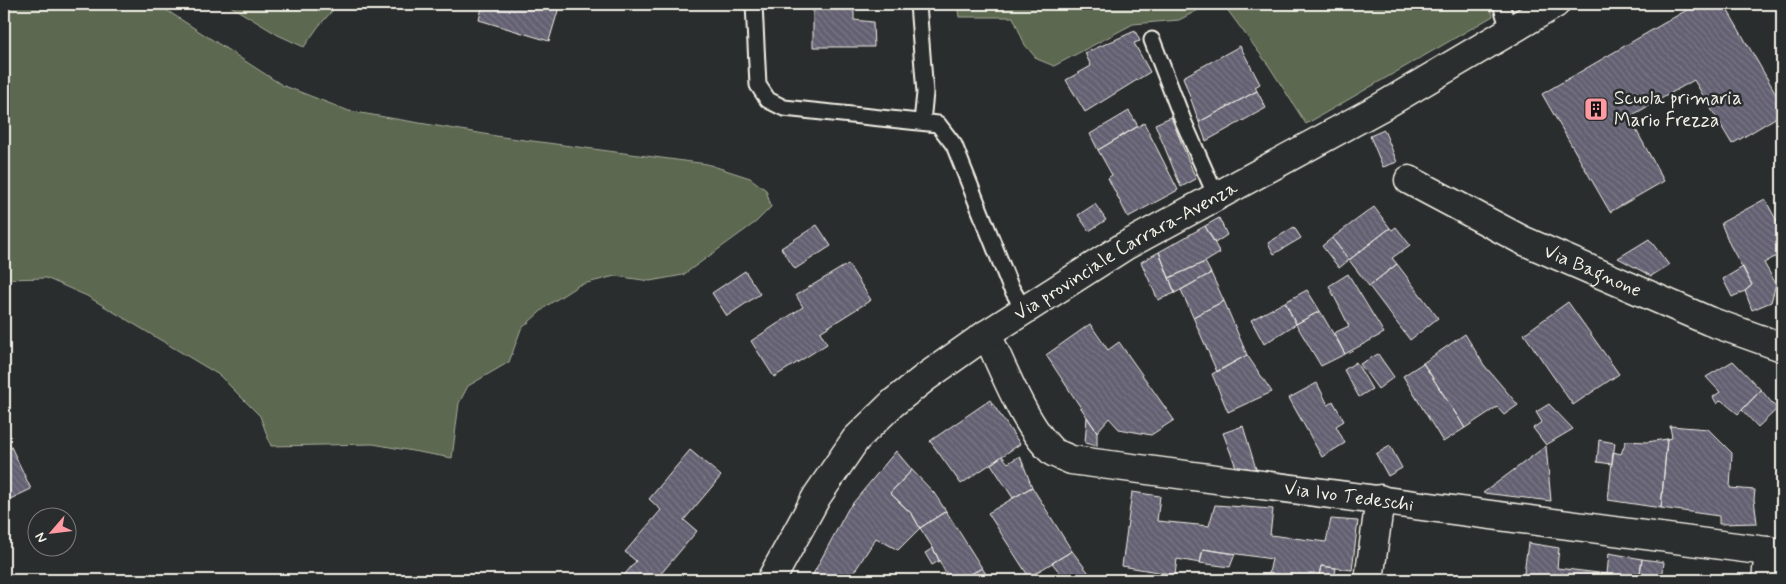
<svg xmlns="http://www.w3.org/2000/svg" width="1786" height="584" font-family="Mynerve,sans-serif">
<defs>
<pattern id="building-back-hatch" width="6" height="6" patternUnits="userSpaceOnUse" patternTransform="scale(1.25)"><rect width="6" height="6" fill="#636072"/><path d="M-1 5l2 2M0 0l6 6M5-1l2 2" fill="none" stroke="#7a7786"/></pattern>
</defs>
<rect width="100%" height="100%" fill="#2a2d2e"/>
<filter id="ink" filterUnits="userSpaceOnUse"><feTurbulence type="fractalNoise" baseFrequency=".02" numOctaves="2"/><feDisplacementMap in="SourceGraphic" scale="10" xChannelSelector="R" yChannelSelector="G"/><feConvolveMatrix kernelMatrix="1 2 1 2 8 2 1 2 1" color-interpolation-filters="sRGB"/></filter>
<g filter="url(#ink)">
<path fill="#5c6850" stroke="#a8ac9c" d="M4,4H157L282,85L349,111L502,137L707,164L750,178L766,190L771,207L756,222L683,275L650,281L615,276L579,285L548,305L521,329L509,362L468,386L459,403L452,458L373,444L271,446L260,416L219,375L87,296L46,278L4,279Z
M227,4H338L318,27L304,47L278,35Z
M957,4H1210L1179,20L1133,24L1054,66L1037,59L1025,45L1013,17H959Z
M1223,4H1489L1493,16L1306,124L1269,66Z"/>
<path fill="url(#building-back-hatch)" stroke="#f4f1e8" d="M483,4H560L549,41L479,20Z
M813,4H854V20L873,22L874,47H813Z
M1697,4H1724L1782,104V114L1732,144L1694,80L1629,117L1664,181L1610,212L1542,94Z
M1135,31L1140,41L1134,43L1150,72L1085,112L1066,80L1091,66L1085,53Z
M1240,46L1260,84L1255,87L1257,91L1199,122L1183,77Z
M1257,91L1266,108L1206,141L1199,122Z
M1129,111L1138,126L1098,150L1090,134Z
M1171,117L1196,179L1181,187L1155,124Z
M1144,123L1178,190L1128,217L1108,178L1112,175L1098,150Z
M1384,130L1397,162L1383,167L1370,136Z
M1765,199L1782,231V253L1764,263L1776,284L1771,302L1752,310L1745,291L1752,285L1730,245L1721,223Z
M1095,204L1106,220L1089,231L1078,215Z
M1374,207L1390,228L1349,260L1332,238Z
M1219,218L1227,235L1215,243L1205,226Z
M817,225L831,246L795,269L781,248Z
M1205,226L1220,253L1205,262L1169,278L1159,252Z
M1294,227L1301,238L1274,254L1268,243Z
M1396,227L1410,245L1392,258L1397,264L1369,286L1349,260L1390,228L1392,230Z
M1332,238L1349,260L1339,268L1322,246Z
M1649,239L1669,265L1651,276L1618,258Z
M1159,252L1175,293L1158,300L1141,262Z
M1205,262L1211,273L1175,293L1169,278Z
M848,264L871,300L820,332L827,344L774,377L751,341L803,307L796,295Z
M1397,264L1438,318L1410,340L1369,286Z
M1743,267L1752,285L1745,291L1732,297L1723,279Z
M745,271L760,294L727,316L712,293Z
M1211,273L1224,301L1193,317L1181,290Z
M1348,274L1384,333L1345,354L1334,333L1349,326L1329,286Z
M1307,290L1320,311L1296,324L1285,302Z
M1224,301L1247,355L1217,372L1193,317Z
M1285,302L1296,324L1264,344L1251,320Z
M1568,302L1619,374L1573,405L1524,334Z
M1320,311L1345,354L1321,366L1296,324Z
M1090,324L1108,350L1119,342L1174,420L1151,435L1119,429L1109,418L1097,432L1046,355Z
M1465,334L1484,365L1518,405L1504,415L1497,407L1465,428L1423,363Z
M1378,354L1394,377L1378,389L1360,364Z
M1247,355L1272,392L1228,412L1212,374Z
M1733,361L1761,390L1738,414L1721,400L1717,404L1713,397L1720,392L1706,377Z
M1356,362L1372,389L1359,397L1344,370Z
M1423,363L1465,428L1443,442L1403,376Z
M1317,383L1328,405L1333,401L1344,421L1336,426L1345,443L1322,457L1289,398Z
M1761,390L1777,409L1758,427L1742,410Z
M990,400L1020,444L961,484L930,441Z
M1549,404L1573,429L1546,445L1533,428L1542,422L1536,412Z
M1087,417L1097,432V446L1085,443Z
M1243,426L1256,469L1236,467L1223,433Z
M1670,426L1708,429L1732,453L1730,488L1755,490L1754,499L1757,523L1719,524V516L1661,508L1667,439L1672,438Z
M4,432L31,489L4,502Z
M1667,439L1661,508L1608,500L1613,452L1621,454L1626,441L1647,442Z
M1599,440L1615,443L1612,464L1597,462Z
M1390,446L1402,468L1388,476L1376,454Z
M1546,446L1551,501L1483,493Z
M690,450L721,476L684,520L697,531L659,576L665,580H620L636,561L625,552L661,510L649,499Z
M896,451L912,470L890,493L912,514L920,528L898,550L876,538L849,580H810L848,509Z
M1002,456L1008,463L1020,456L1032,487L1013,498L991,464Z
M912,470L934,493L946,511L920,528L912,514L890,493Z
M1032,487L1072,551L1029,577L988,513Z
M1132,492L1160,496L1157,521L1209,526L1215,505L1273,509L1270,535L1326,542L1331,519L1358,521L1352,570L1321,566L1318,580H1310L1269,573L1272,559L1203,549L1200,563L1177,559L1175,575L1122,566Z
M946,511L982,568L960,580H949L933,548L920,528Z
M1528,543L1559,548L1557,568L1607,574L1609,553L1642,559L1639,580H1523Z
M933,548L939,561L932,565L925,553Z
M1203,549L1235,554L1230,567L1200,563Z
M1072,551L1091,576L1084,580H1066L1052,563Z
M1642,559L1664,562L1662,580H1639Z
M1321,566L1336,568L1334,580H1318Z
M982,568L990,580H960Z"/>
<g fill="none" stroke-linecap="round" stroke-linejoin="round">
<g stroke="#f4f1e8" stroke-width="19">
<path id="service" d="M754,4L758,85L768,100L784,108L938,124L954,145L1010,286L1024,310
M918,4L925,93L922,122
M1501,4L1509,30
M1152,40L1184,123L1216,196"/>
</g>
<g stroke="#f4f1e8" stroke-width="31">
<g id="minor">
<path id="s1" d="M1409,180L1522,240L1709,321L1782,347"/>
<path id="s2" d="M987,334C1002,367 1026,428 1053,452C1058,455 1065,457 1071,460L1782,553"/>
<path d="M1369,580L1380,499"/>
<path d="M1766,580L1769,551"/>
</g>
</g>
<g stroke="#f4f1e8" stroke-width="31">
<g id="secondary">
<path id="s3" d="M771,580L817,496L856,439L893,403L926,377L987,334L1125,246L1381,107L1555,4"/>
</g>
</g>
<use href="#service" stroke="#2a2d2e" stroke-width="15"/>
<use href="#minor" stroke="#2a2d2e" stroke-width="28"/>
<use href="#secondary" stroke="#2a2d2e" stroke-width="28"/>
</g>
</g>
<defs>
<g id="building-square" transform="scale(1.25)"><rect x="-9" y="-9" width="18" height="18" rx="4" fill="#ff9aa2" stroke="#2a2d2e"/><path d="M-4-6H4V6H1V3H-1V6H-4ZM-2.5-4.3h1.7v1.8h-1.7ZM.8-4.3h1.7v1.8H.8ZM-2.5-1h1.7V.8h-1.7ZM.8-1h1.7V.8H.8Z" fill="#111"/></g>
</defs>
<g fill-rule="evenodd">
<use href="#building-square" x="1596" y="109"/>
</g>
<g text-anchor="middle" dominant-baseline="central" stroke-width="5" stroke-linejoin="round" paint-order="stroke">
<g font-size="19" fill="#f4f1e8" stroke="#2a2d2e" text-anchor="start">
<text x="1614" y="98">Scuola primaria<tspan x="1614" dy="22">Mario Frezza</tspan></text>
</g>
<g font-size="19" fill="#f4f1e8" stroke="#2a2d2e">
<text stroke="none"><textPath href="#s3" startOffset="495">Via provinciale Carrara-Avenza</textPath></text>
<text stroke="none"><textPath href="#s1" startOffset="205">Via Bagnone</textPath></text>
<text stroke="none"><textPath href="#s2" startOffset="436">Via Ivo Tedeschi</textPath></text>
</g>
</g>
<rect width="1786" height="584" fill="none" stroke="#2a2d2e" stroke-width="20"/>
<rect x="10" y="10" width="1766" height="564" fill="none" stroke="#f4f1e8" stroke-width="2" filter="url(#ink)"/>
<g transform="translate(52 532) rotate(242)"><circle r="24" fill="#2a2d2e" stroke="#7b7b78"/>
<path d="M0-4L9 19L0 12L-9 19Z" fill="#ff9aa2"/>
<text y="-8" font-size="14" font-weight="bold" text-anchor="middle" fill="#f4f1e8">N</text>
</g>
</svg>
